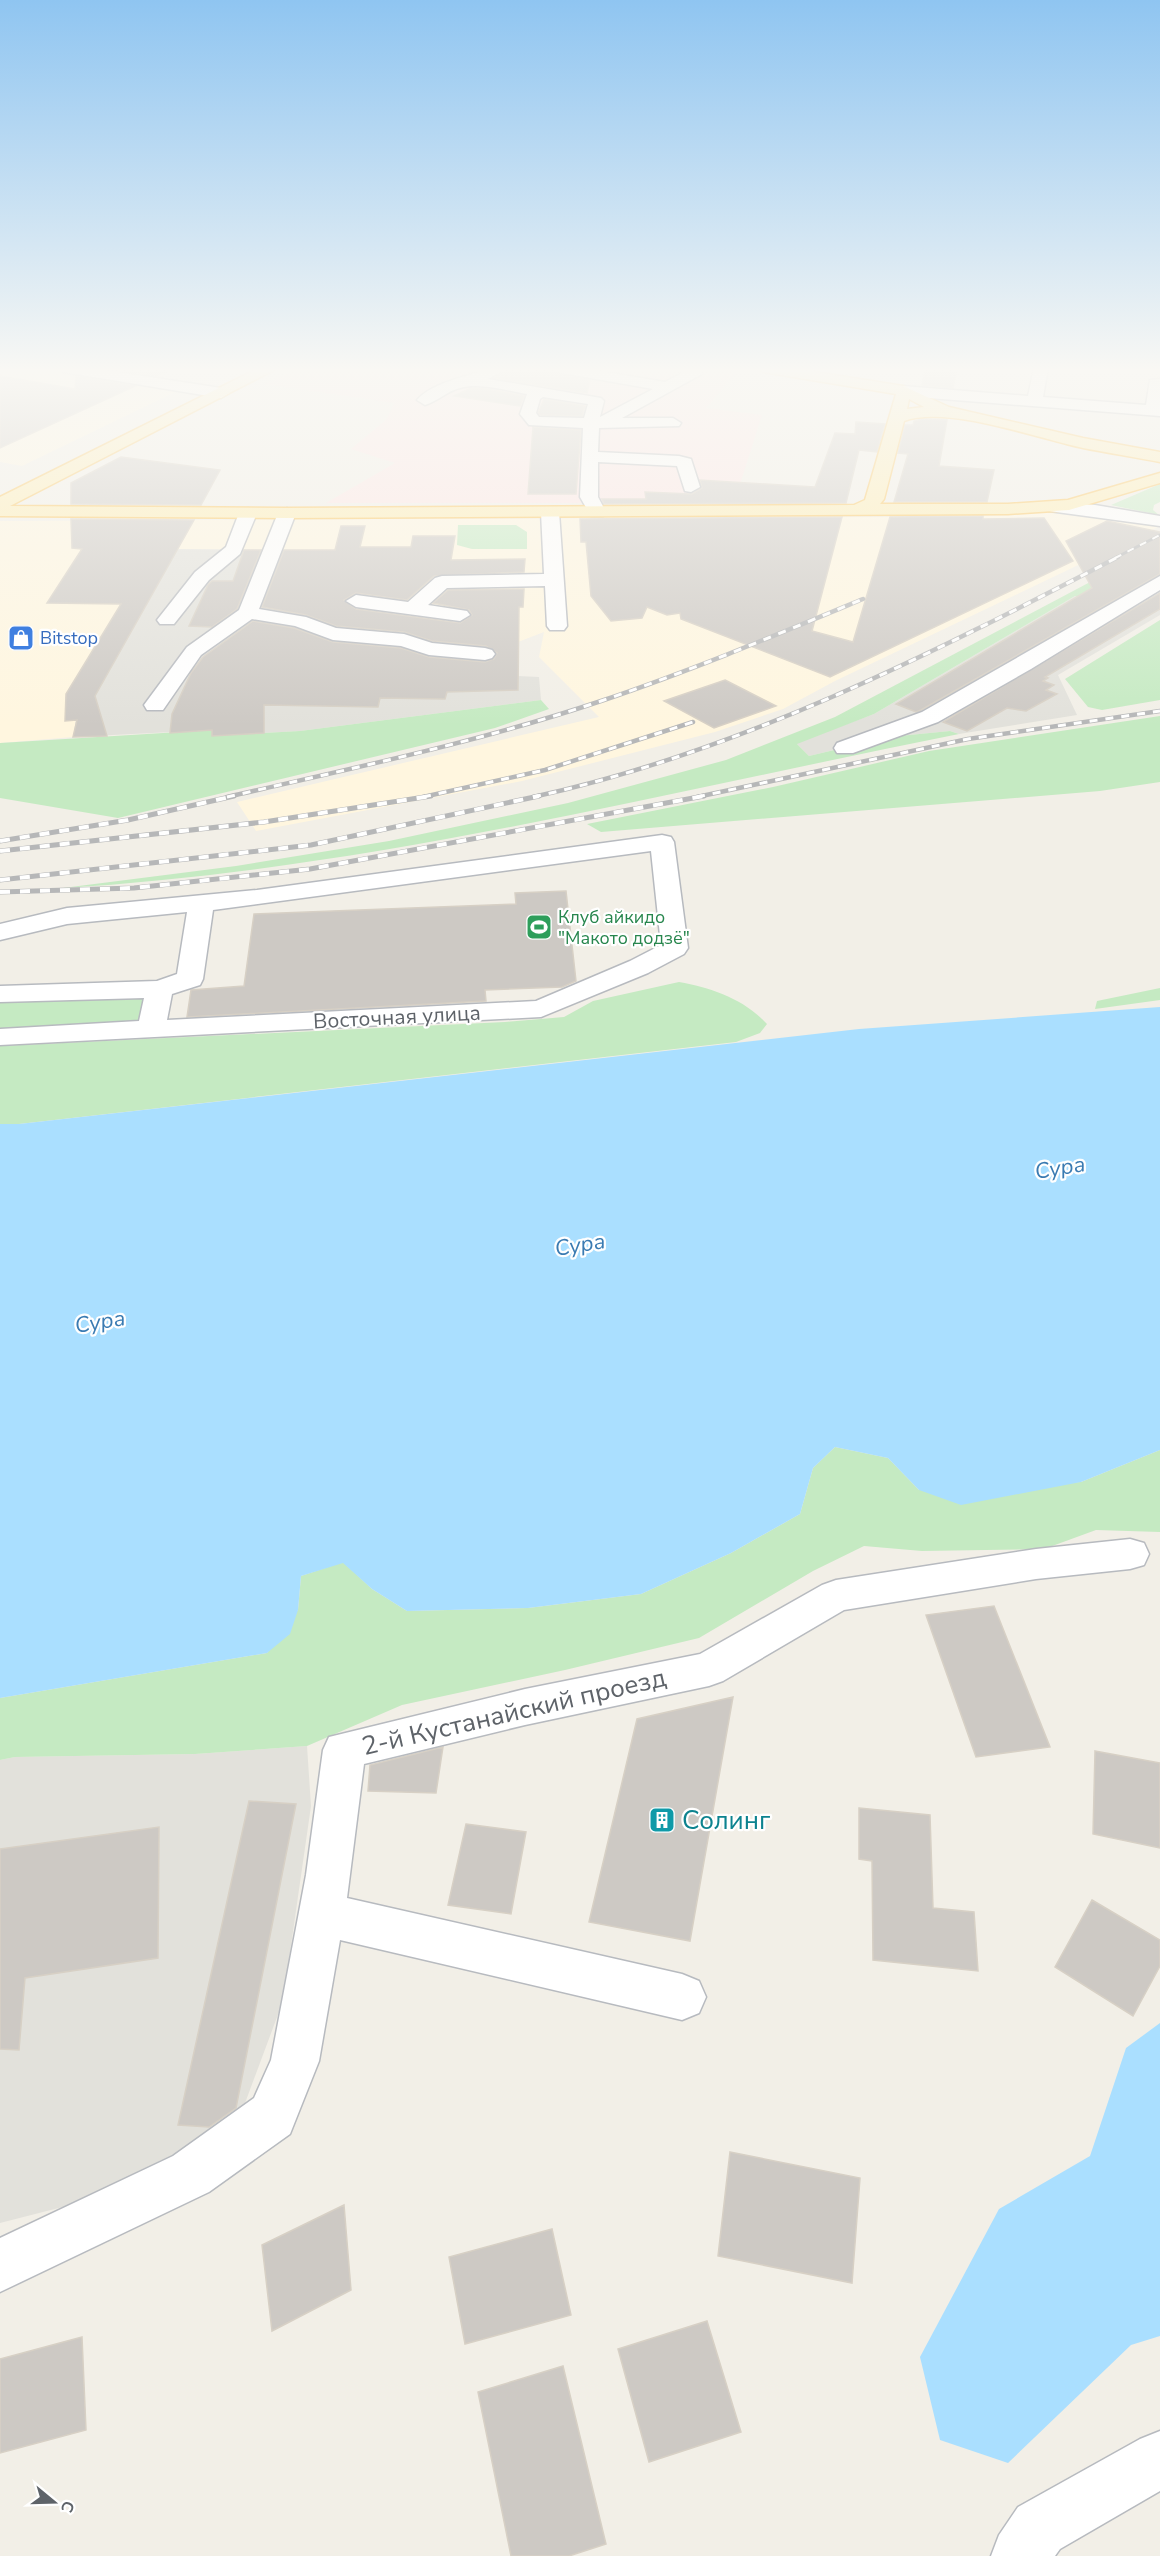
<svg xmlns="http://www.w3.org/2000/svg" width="1160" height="2556" font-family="'Nunito Sans',sans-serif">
<rect width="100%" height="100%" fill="#f2efe7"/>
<path fill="#fff6df" d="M0,368H93L194,383L22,466L0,462Z
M1061,511L1160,526L835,681L783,709L715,732L522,781L256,831L237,802L599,717L539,657L544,632L518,642H466L364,631L326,619L309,550L155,549L66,695L65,721L76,720L73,737L0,743V521L875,517L984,516Z"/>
<path fill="#e2e1db" d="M155,549L310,550L307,560L327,620L364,631L466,642H518V676L539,677L541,700L300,731L212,736V730L73,737L76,720L65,721L66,695Z
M1160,556V615L1058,675L1077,715L959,734L950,731L889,737L809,756L796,743L874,714L1075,596L1091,600Z
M307,1746L311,1806L283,2001L238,2122L82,2202L0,2223V1760L15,1757L195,1754Z"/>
<path fill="#fee5e4" d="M298,368H714L737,372L706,408L762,415L734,503H326L395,463L351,449L387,419L394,403L264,384Z"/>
<path fill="#c5eac2" d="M1160,484V502L1154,505L1153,510L1159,515L1111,505Z
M458,525H516L527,532V549H472L457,545Z
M1160,545L1091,600L1075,596L874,714L797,744L809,756L889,737L950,731L959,734C662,793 367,870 63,888L236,866L389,841L568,803L726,760L835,717Z
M1160,620V700L1102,710L1088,707L1065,679Z
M541,700L549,709L495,728L118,818L0,798V743L212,730V736L300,731Z
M1160,716V782L1100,791L601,832L587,824L773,787L929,751Z
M679,982C712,988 744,999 767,1024L760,1033L736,1042L19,1124H0V1046L505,1022L564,1017L593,1001Z
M1160,988V1000L1095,1009L1097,1001Z
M147,995L141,1024L0,1029V1000Z
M835,1447L888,1458L919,1490L1081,1482L1160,1450V1532L1096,1530L1044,1549L922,1551L864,1546L813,1571L699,1638L565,1670L402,1705L307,1746L195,1754L15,1757L0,1760V1698L267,1653L298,1610L301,1576L343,1562L372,1589L407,1611L528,1608L641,1594L731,1553L800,1514L813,1468Z"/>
<path fill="#aadfff" d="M1160,1007V1450L1081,1482L961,1505L919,1490L888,1458L835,1447L813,1468L800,1514L731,1553L641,1594L528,1608L407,1611L372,1589L343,1563L301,1576L298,1610L290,1634L267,1653L0,1698V1124H19L859,1029Z
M1160,2023V2336L1131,2345L1008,2463L940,2440L920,2357L999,2209L1090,2156L1126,2048Z"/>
<path fill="#cdc9c4" stroke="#d7d0c5" stroke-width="1.5" d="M106,368H174L157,376Z
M510,368H547L556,374L590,380L587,393L495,378Z
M925,368H957L953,388L922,385Z
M0,376L75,389L76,376L135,386L0,448Z
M476,388L493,390L524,396L520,406L454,396L469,389Z
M544,399L585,406L582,416L540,415L538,413Z
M922,419L947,420L939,466L994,470L987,502H894L908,454L898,453L905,425H913L914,421Z
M856,422L885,424L877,452L859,450L846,503L604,504L602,499H646L645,492L692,494L702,488L700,480L815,487L835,433L855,434Z
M533,427L581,430L576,494H528Z
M121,457L220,470L201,505L71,504V483Z
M983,516V519L1044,518L1073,561L830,677L681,619L680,613L667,615L647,607L642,618L611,621L591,596L586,542H581L580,519L842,517L812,631L853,642L890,517Z
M71,519L194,520L95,696L107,736L73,737L77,720L65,721L66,694L121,604L47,603L82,549L72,548Z
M1107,521L1160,532V574L921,710L916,712L896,704L1092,588L1066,541Z
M341,526H365L360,547H411L413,536H455L451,560L525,559L524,572L434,576L407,600L356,593L344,600L356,609L460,623L472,615L469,610L433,603L448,590L524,589L523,607H519L518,690L447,692L445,699L380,698L378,707L264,705V733L212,736V730L170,733L172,714L191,673L203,657L253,621L294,628L333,642L401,648L429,657L485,662L494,659L497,653L486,646L432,641L404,632L336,626L306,615L262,607L284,550H335Z
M244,550H261L237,609L212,627L189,626L208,585L212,581H233Z
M1160,593V609L1045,677L1048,678L1043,681L1054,685L1046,690L1057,694L1026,711L1007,708L967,731L943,722Z
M725,680L776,706L714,728L664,701Z
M566,891L576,981L562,987L485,990L486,1001L187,1017L191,990L244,986L254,914L516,904L515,893Z
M994,1606L1050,1747L976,1757L926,1615Z
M733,1697L690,1941L589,1922L637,1719Z
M443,1747L436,1793L368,1791L370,1765Z
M1095,1751L1160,1763V1848L1093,1834Z
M249,1801L296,1804L236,2108L209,2127L178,2125Z
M859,1808L930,1815L933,1908L974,1912L978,1971L873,1960L872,1861L859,1859Z
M466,1824L526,1832L511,1914L448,1905Z
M159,1827L158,1958L25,1978L19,2050L0,2049V1849Z
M1092,1900L1160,1940V1966L1133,2016L1055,1967Z
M730,2152L860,2178L852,2283L718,2256Z
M344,2205L351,2290L272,2331L262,2245Z
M552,2229L571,2315L465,2344L449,2257Z
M707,2321L741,2432L649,2462L618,2349Z
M82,2337L86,2430L0,2453V2359Z
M563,2366L606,2544L569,2556H511L478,2392Z"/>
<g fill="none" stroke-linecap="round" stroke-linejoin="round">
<g stroke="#b7babf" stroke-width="3">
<path id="minor" d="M56,368H91L221,388L229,393L221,398L63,372Z
M489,368H508L488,379L601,398L604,401L600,417L653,389L556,372L549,368H582L665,382L682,373L672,368H702V374L622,418H673L681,423L679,426L599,428L598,452L679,456L691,459L700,487L691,492L685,491L677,466L598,462V497L606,512L603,516H591L580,497L583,428L529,425L520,414L527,394C507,391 480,382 460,388C447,391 438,401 425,405L417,400C434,381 466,378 489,368ZM543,397L588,404L584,418L539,417L536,413L540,399Z
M1034,368H1048L1043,397L1146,405L1150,380L1160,379V416L903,396L895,391L903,386L1028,396Z
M1055,502L1095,505L1160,516V526L1049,511L1046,507L1049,503Z
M550,507L559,512L567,626L564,630H550L547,626L545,586L447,588L428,605L467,611L470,615L460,621L356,607L346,601L356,595L408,602L435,578L442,576L544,574L541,512Z
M248,508L257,513L240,554L209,580L174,624H160L157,620L195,572L226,547L239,513Z
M287,508L296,513L259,609L306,617L336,628L404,634L432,643L485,648L492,650L495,654L492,658L485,660L429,655L401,646L333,640L295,626L252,619L201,655L163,710H147L144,705L187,647L239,610L278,513Z
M1160,576V590L1031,669L938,722L853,753H837L834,748L837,743L922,712Z
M662,835L671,837L674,842L688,948L684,954L648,973L541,1017L0,1045V1029L139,1021L144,998L0,1002V986L157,981L177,974L187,912L67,924L0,940V924L67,908L257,890ZM651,851L661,945L630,961L536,1001L167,1020L172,994L200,985L203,979L213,910Z
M1130,1539L1144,1543L1149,1554L1144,1565L1130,1569L1036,1579L844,1610L723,1681L709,1686L525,1725L364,1764L347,1898L682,1974L699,1981L706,1997L699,2013L682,2020L340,1940L319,2061L290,2134L209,2192L0,2292V2238L173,2156L254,2098L271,2060L306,1875L323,1750L329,1737L525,1689L700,1654L822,1585L836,1580L1036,1549Z
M1160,2431V2491L1060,2549L1055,2556H991L999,2535L1018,2507L1140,2439Z"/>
</g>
<g stroke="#fdc455" stroke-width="3">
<path id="major" d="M259,368H278L10,506L287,508L854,505L865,500L896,394L763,372L756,368H790L903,386L949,407L1083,438L1160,452V462C1134,457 1109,453 1083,448C1036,438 947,405 904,421L884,499L880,504H1008L1068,500L1160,473V483L1069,510L1008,514L287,518L0,516V497ZM909,399L924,407L907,409Z"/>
</g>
<use href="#minor" fill="#fff" fill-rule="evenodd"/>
<use href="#major" fill="#ffedaf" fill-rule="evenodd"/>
<g stroke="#b6b7b8" stroke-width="3">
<path id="rail-far2" d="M1115,558L1160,535"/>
</g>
<g stroke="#b6b7b8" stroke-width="4.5">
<path id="rail-far1" d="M227,797C353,768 479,742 601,701C690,671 776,635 863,599
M423,797L545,770L693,722
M533,797C740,752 931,654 1118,557
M697,797L968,739L1160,711"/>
</g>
<g stroke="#b6b7b8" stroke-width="5">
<path id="rail" d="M0,841L128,820L234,796
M0,851L264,822L431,796
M0,880L311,845L539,796
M0,892L134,888L310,869L704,796"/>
</g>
<use href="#rail-far2" stroke="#fff" stroke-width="2" stroke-dasharray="7" stroke-linecap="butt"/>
<use href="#rail-far1" stroke="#fff" stroke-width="3" stroke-dasharray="8" stroke-linecap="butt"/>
<use href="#rail" stroke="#fff" stroke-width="4" stroke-dasharray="10" stroke-linecap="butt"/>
</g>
<linearGradient id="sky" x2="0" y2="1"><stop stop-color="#8fc5f1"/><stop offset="0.51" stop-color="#f9f8f4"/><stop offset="1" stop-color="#f9f8f4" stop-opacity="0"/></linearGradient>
<rect width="1160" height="726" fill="url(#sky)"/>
<defs>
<g id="shop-square" transform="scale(1.35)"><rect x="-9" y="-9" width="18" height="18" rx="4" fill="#3f7fe0" stroke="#fff"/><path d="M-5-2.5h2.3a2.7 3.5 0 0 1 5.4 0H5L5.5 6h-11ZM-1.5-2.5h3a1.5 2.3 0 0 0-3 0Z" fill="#fff"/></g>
<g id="stadium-square" transform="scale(1.35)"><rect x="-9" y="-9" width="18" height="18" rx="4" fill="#2e9e5b" stroke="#fff"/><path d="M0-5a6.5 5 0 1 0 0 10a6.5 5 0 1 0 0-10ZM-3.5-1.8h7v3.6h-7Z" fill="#fff"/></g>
<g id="building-square" transform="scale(1.35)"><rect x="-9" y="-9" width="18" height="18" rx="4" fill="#0f9aa8" stroke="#fff"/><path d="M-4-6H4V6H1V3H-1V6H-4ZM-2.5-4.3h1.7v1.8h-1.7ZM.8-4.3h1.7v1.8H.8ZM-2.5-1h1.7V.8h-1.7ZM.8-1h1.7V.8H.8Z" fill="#fff"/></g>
</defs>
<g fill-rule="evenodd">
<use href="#shop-square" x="21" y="638"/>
<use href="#stadium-square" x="539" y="927"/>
<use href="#building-square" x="662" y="1820"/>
</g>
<g text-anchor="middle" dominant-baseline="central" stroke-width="4.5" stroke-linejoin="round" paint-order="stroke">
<g font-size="18" fill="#366cbe" stroke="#fff" text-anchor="start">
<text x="40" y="638">Bitstop</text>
</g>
<g font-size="18" fill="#27864d" stroke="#fff" text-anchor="start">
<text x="558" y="917">Клуб айкидо<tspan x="558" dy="21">"Макото додзё"</tspan></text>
</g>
<g font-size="21" fill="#5e6369" stroke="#fff">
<text transform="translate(397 1017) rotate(-3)">Восточная улица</text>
</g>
<g font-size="22" font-style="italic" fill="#3a7bb2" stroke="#fff">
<text transform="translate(1060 1168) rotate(-9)">Сура</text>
<text transform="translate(580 1245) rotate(-9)">Сура</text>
<text transform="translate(100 1322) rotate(-9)">Сура</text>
</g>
<g font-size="26" fill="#5e6369" stroke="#fff">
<text transform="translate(514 1712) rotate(-13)">2-й Кустанайский проезд</text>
</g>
<g font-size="26" fill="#0d838f" stroke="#fff" text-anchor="start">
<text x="682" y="1820">Солинг</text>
</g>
</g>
<g transform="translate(54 2502) rotate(109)" stroke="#ffffff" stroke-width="4.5" paint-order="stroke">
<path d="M0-4.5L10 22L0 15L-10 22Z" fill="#5e6369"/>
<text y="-9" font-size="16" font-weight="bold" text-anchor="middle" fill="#5e6369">С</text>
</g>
</svg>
